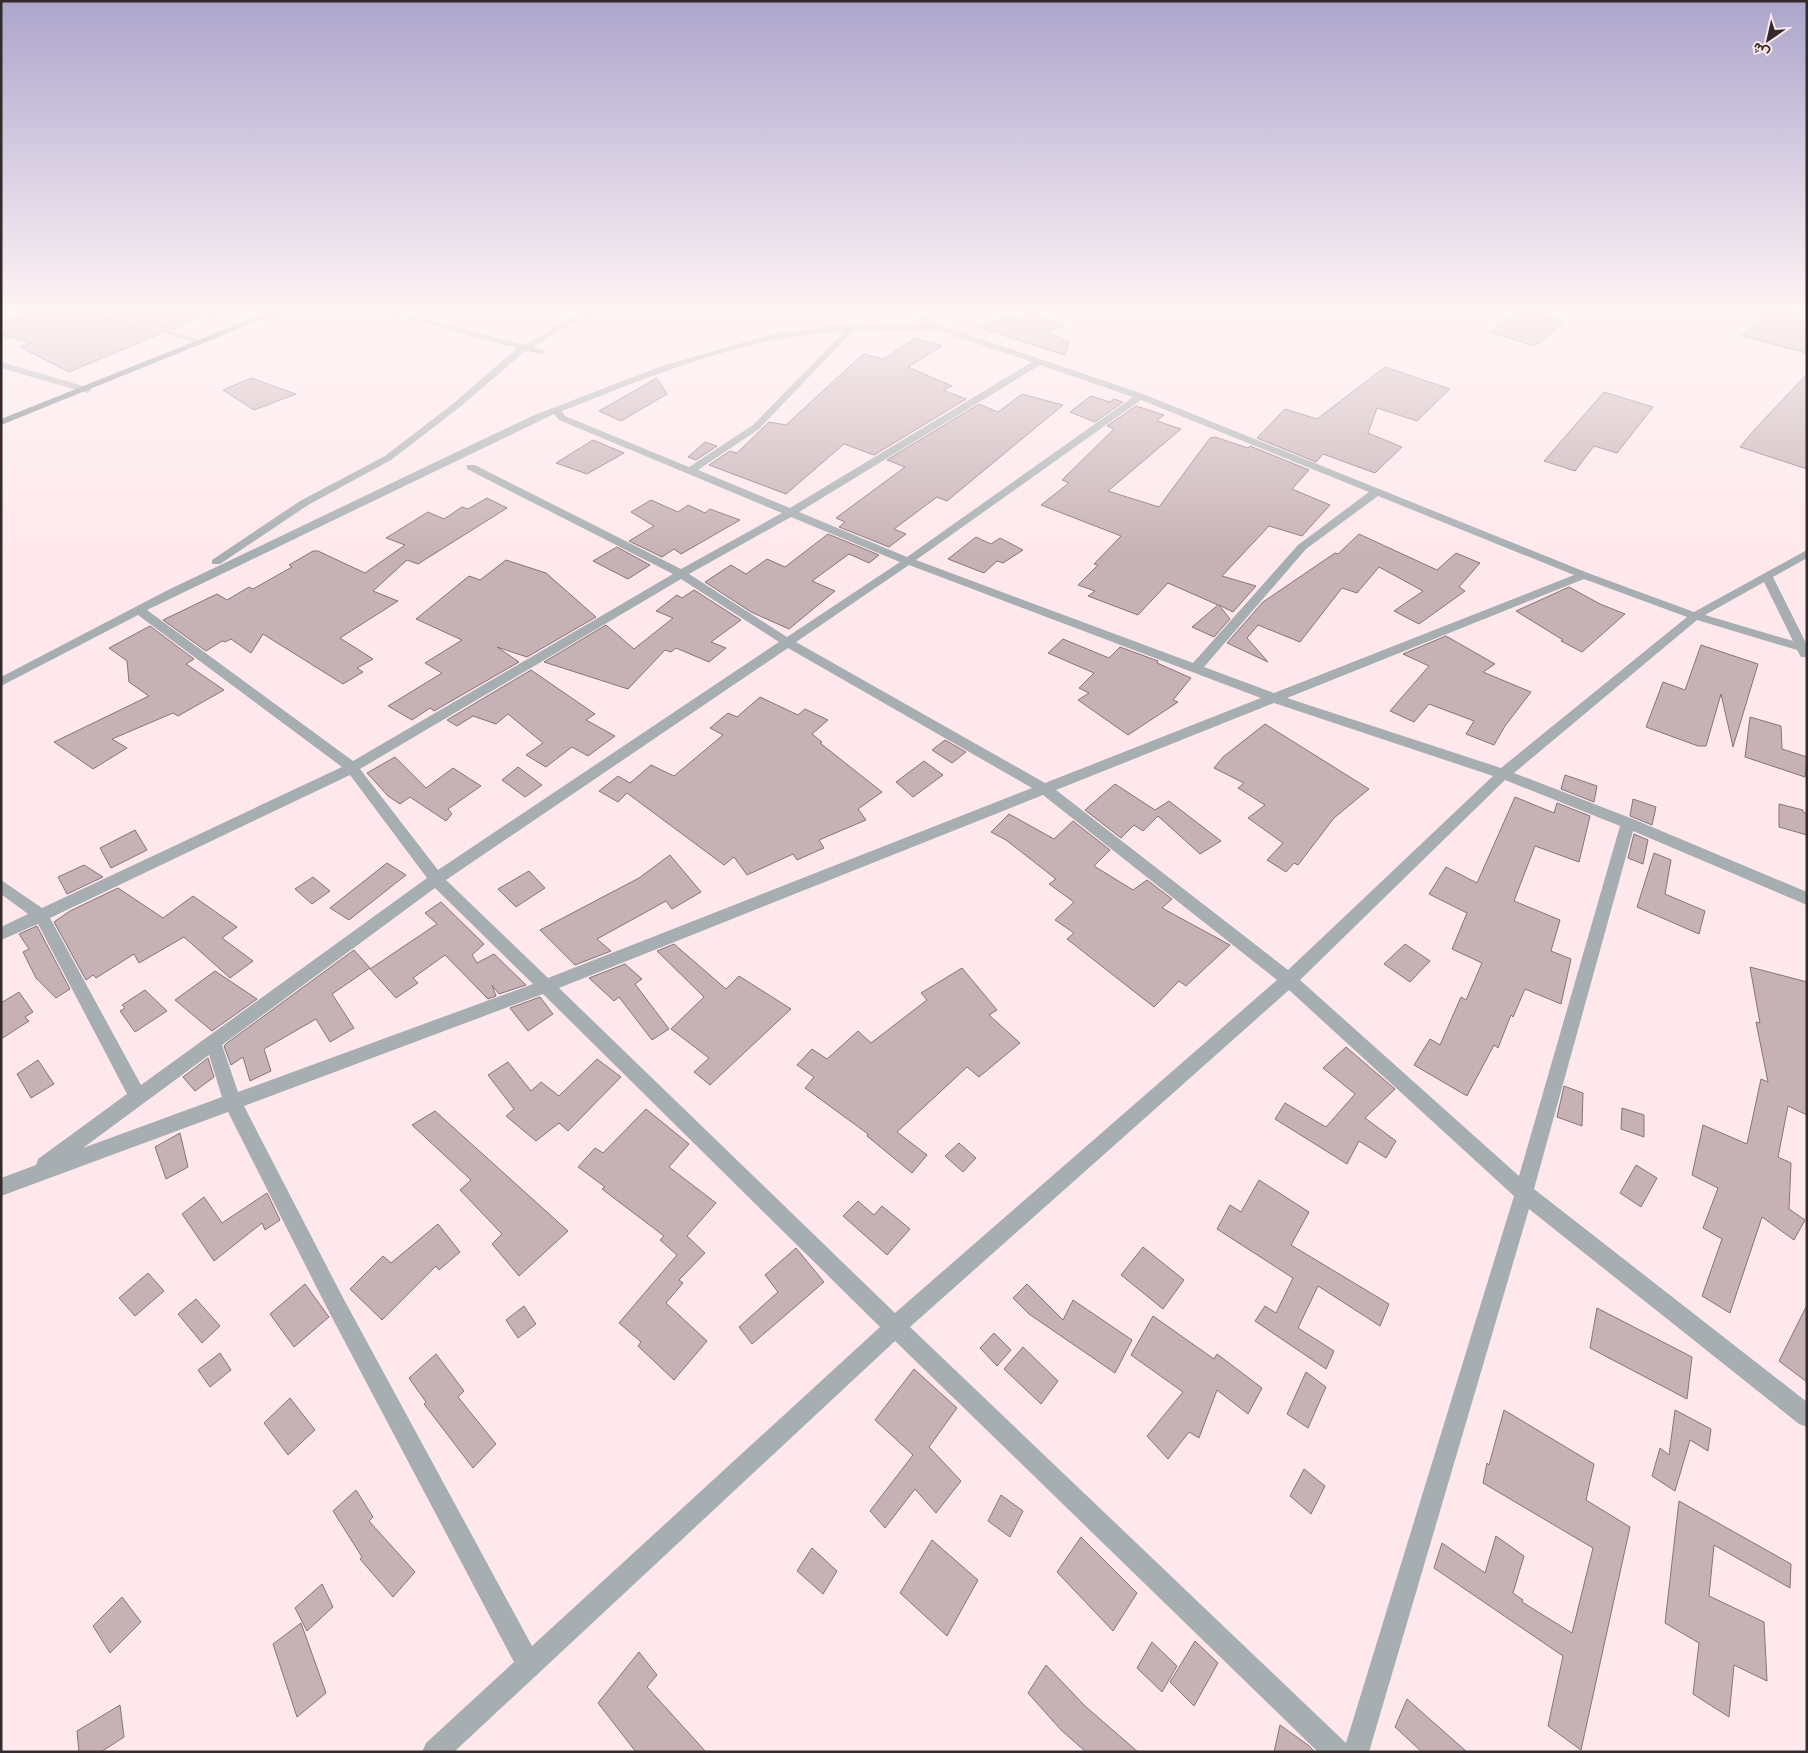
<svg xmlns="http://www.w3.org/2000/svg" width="1808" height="1753" font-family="Lato,Vazirmatn,sans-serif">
<rect width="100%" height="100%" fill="#fee8eb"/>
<path fill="#c6b1b4" stroke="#887477" d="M35,310H81L160,334L69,372L20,347L31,343L1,335V322Z
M105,310H217V311L171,330Z
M1518,310H1532L1565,322L1535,346L1489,332Z
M1765,310H1807V353L1742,336Z
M1032,313L1065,326L1047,332L1069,342L1065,355L977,327L1011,315L1019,319Z
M916,338L942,346L908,367L952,386L943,390L966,399L874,455L844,444L786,494L709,465L730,451L737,453L769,422L786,425L863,354L883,359Z
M1385,367L1450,389L1417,421L1377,408L1368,433L1402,447L1375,473L1323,454L1316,462L1257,438L1285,409L1317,419Z
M1807,374V469L1740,447L1755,429Z
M251,378L296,394L254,410L223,390Z
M657,378L667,394L621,421L599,411Z
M1604,392L1653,407L1617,453L1594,446L1575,471L1544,461Z
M1022,394L1063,405L947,501L937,497L894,529L906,534L889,547L839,527L845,522L836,518L905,467L887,460L979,404L998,412Z
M1091,396L1110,402L1114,399L1123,402L1095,422L1070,412Z
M1136,406L1164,415L1157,421L1181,429L1108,491L1159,507L1210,438L1215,437L1248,448L1250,446L1309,470L1292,489L1330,505L1302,536L1269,526L1222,576L1256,586L1233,612L1219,605L1230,619L1214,637L1192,627L1218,605L1168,583L1138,615L1088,596L1095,591L1078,585L1098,565L1094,564L1121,536L1041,505L1069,483L1062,480L1114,429L1107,426Z
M593,440L624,453L587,474L556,463Z
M705,442L717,446L696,460L688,457Z
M487,498L507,508L418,564L407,560L373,591L398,601L340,638L373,659L357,668L363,672L343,684L263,634L251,653L231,639L225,642L222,641L206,651L163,620L217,594L227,600L249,587L253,589L292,567L289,565L313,551H318L365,573L405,545L386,538L428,512L444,519L462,507L468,509Z
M651,500L678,512L688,505L705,513L710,509L740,520L681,554L674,549L662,557L629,541L654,526L631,512Z
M828,534L879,555L869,563L849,554L812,581L835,591L789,629L751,612L705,582L731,565L746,574L767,559L785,567Z
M1359,534L1437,570L1456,553L1480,563L1459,587L1465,591L1419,624L1394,611L1423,591L1379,567L1357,593L1342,588L1300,642L1258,625L1247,638L1268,662L1227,643L1263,602L1335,553L1338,554Z
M976,537L991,544L1000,538L1023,550L1003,563L997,561L984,573L948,559Z
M617,547L650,565L628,579L593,561Z
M506,560L546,573L596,617L527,657L497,647L519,662L434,711L430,708L412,720L388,706L442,673L425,663L462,640L416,619L469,576L480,580Z
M1569,587L1600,604L1625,614L1582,652L1561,641L1563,640L1516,611Z
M694,590L741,620L711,642L726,648L709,662L676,648L671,652L665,650L628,689L544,662L606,625L634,649L673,618L656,611L677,595L682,598Z
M150,626L194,659L186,664L224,690L178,716L173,713L112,739L127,748L93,769L54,742L149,696L129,682L127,661L109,648Z
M1446,636L1495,664L1483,672L1531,692L1505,726L1494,745L1466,734L1474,721L1429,704L1414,722L1390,711L1429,666L1403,654Z
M1063,639L1109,658L1120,647L1158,661L1157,663L1191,678L1173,700L1178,702L1128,735L1078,700L1089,693L1079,688L1094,673L1048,653Z
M1701,645L1758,664L1733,747L1721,694L1706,746H1698L1646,727L1663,682L1685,690Z
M531,670L595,714L586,720L615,736L588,756L572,747L546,767L526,755L543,743L508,714L496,724L473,716L457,726L447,720Z
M760,697L798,715L805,709L828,720L812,734L822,742L820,743L882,792L858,809L866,820L819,840L824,848L797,860L793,854L747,875L734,857L724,865L627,793L618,802L599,791L618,776L630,783L651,765L674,776L723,735L710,728L728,713L737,717Z
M1750,717L1781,726L1782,749L1807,757L1805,777L1745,757Z
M1265,724L1369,789L1334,818L1298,865L1294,863L1286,872L1267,860L1283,843L1248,818L1265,805L1238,788L1244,783L1214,768L1223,757Z
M945,740L966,752L952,763L932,750Z
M395,757L426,788L453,768L481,786L448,809L452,814L446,821L410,797L400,804L388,796L367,773Z
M924,761L943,775L913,797L896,782Z
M518,767L542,785L525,797L502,780Z
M1565,775L1597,786L1594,802L1561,789Z
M1115,784L1155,810L1169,801L1221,841L1200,854L1158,816L1143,831L1134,825L1121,838L1085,810Z
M1515,797L1554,813L1557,803L1590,816L1579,862L1535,846L1514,901L1560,920L1551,951L1571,959L1561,1004L1525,989L1513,1017L1511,1015L1498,1048L1494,1045L1467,1096L1414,1065L1430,1039L1440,1045L1461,997L1466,1000L1482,963L1452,949L1467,913L1429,894L1446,867L1477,883Z
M1633,799L1656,807L1652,825L1630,816Z
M1779,804L1803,810V812L1807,814V835L1779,827Z
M1009,814L1054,839L1073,821L1110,850L1094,866L1133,890L1147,880L1172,899L1162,908L1230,945L1186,986L1179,981L1154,1007L1067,939L1074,933L1055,920L1074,902L1049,884L1056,879L1006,840L991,832Z
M135,830L147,850L111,868L100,848Z
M1634,834L1648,840L1643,864L1628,858Z
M1654,853L1671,860L1665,894L1705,911L1699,934L1637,907Z
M670,855L701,892L672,909L666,901L597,939L611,951L575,965L540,930L639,878Z
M387,863L406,875L349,920L330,908Z
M84,865L103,877L67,894L58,877Z
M529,871L545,888L516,907L498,889Z
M313,877L330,891L312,904L295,889Z
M118,888L163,918L193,896L237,927L222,938L253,961L230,978L184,937L139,963L134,954L96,978L93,975L86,980L54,922L70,911Z
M441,902L484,944L472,955L477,963L494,954L526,985L499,994L492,985L496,996L488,999L445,955L413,978L418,983L396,998L370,969L437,924L425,913Z
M37,926L70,989L56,998L36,978L23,952L29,949L19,934Z
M674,944L726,989L739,976L791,1009L710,1085L694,1072L709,1058L671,1029L704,997L657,951Z
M1405,944L1430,961L1410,982L1384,964Z
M354,950L370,968L332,994L354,1028L330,1042L316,1019L264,1049L271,1071L250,1081L243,1057L231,1065L224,1046L227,1043Z
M625,964L642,979L635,984L669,1029L652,1040L619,997L614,1001L589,978Z
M1750,967L1807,982V1115L1788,1106L1778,1157L1791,1163L1789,1209L1805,1220L1794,1240L1762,1217L1730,1313L1702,1296L1722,1239L1703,1228L1718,1188L1692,1175L1703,1125L1747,1144L1761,1079L1768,1082L1756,1022L1760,1023Z
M962,968L997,1010L989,1015L1020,1043L979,1077L967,1067L897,1132L927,1155L912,1173L867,1136L868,1134L805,1088L814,1077L797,1065L812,1049L827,1059L858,1031L871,1043L927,1000L921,993Z
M215,971L257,999L212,1031L175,1000Z
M145,990L167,1011L135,1032L120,1011L125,1008L122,1005Z
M19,992L33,1012L25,1017L29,1021L1,1039V1003Z
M540,997L553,1014L528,1031L510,1008Z
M1346,1047L1395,1089L1365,1118L1396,1141L1386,1158L1359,1141L1347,1164L1275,1119L1285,1103L1326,1127L1355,1094L1323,1068Z
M208,1058L214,1077L195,1091L183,1077Z
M597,1059L621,1077L568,1131L559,1123L536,1141L506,1116L514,1109L488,1075L508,1062L531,1091L541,1082L559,1096Z
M38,1060L54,1084L31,1098L17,1074Z
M1564,1086L1583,1093L1582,1126L1557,1117Z
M1622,1108L1644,1115V1137L1621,1129Z
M646,1109L689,1144L669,1167L716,1203L687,1236L705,1253L679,1280L683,1283L666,1303L707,1341L674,1380L638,1346L641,1342L619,1323L677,1255L660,1240L664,1236L602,1189L605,1187L578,1167L595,1148L603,1153Z
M435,1111L568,1231L519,1276L492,1244L502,1234L460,1190L471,1180L412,1125Z
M180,1133L188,1167L166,1179L155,1147Z
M959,1143L976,1158L963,1172L945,1156Z
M1636,1165L1657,1178L1641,1207L1620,1193Z
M1259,1180L1309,1212L1291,1245L1389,1304L1380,1326L1318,1286L1298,1328L1334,1351L1326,1369L1255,1321L1265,1306L1276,1313L1293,1278L1217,1229L1230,1205L1241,1212Z
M267,1193L280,1220L265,1230L262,1223L214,1261L182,1214L204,1197L222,1223Z
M858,1201L874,1215L882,1206L910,1229L887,1255L843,1216Z
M438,1224L460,1252L439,1270L436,1266L382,1320L350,1289L383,1256L391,1263Z
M1143,1247L1184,1280L1163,1309L1121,1275Z
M796,1248L824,1282L752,1344L739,1327L778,1292L765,1275Z
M148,1273L164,1291L135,1316L119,1298Z
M305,1284L329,1317L294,1347L270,1314Z
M1027,1284L1063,1320L1073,1300L1132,1340L1115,1373L1029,1314L1013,1298Z
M196,1299L220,1326L202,1343L178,1314Z
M1807,1305V1382L1779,1361Z
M524,1306L536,1324L518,1338L506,1320Z
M1597,1308L1692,1357L1687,1399L1590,1348Z
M1153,1316L1214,1359L1217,1354L1262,1388L1248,1414L1217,1390L1199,1438L1189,1432L1168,1459L1147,1436L1183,1392L1131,1355Z
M994,1333L1011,1350L997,1366L980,1348Z
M1023,1347L1058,1381L1041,1404L1004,1369Z
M220,1353L231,1370L210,1387L198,1370Z
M436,1354L464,1391L458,1397L496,1444L473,1468L424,1404L426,1402L409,1378Z
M914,1369L957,1408L929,1447L961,1481L936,1513L915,1489L885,1528L870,1511L913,1455L875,1420Z
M1306,1372L1326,1387L1308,1428L1287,1414Z
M290,1398L315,1430L288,1455L264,1423Z
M1504,1410L1594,1464L1586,1500L1630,1527L1581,1750L1548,1726L1563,1656L1434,1568L1442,1543L1485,1573L1496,1536L1524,1556L1513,1593L1523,1600L1522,1602L1572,1633L1593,1548L1483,1483L1487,1463L1489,1465Z
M1675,1410L1711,1429L1708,1451L1690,1440L1675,1491L1652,1476L1660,1448L1669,1455Z
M1304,1469L1325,1486L1311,1514L1290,1496Z
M356,1490L373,1517L369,1521L415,1572L393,1597L360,1559L362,1557L333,1511Z
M1001,1495L1023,1511L1010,1537L988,1521Z
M1679,1501L1791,1564L1790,1588L1714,1545L1709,1596L1764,1622L1767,1681L1734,1665L1729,1717L1693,1694L1699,1643L1665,1623Z
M1081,1537L1137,1593L1113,1631L1057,1572Z
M932,1540L978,1580L947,1636L900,1593Z
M812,1548L837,1571L823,1594L797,1571Z
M322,1584L333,1607L307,1631L295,1608Z
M122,1597L141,1622L110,1653L93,1626Z
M301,1623L326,1693L297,1717L273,1644Z
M1195,1641L1218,1663L1194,1706L1170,1682Z
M1152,1642L1177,1666L1162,1692L1137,1668Z
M639,1652L657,1675L647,1687L706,1752H636L598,1703Z
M1046,1665L1085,1706L1138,1752H1086L1061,1730L1028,1693Z
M1407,1699L1467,1752H1422L1395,1727Z
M120,1705L124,1737L101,1752H79L77,1731Z
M1280,1725L1308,1745L1315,1752H1274Z"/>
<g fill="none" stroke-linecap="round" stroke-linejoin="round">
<path fill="#a6aeb2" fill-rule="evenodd" d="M83,310H97L207,342L200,344Z
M375,310H390L525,345L584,310H594L533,347L544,350V354L525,351L460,407L391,460L308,505L220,564H212V560L300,501L385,456L454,403L517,348Z
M904,310H914L937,324L1143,394L1588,573L1694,612L1807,550V558L1773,577L1807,645V657H1801L1797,650L1697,620L1514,773L1633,819L1807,892V905L1633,831L1534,1189L1807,1402V1427L1799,1424L1529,1209L1369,1752H1318L895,1341L454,1752H422L426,1743L514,1662L327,1308L228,1112L1,1196V1178L36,1165L38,1159L127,1094L38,924L1,940V927L28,914L1,894V880L42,908L342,767L138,615L1,686V677L168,590L532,416L662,366L773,334L821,327L925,324ZM933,329L1032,362L790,508L698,470L759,429L853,331ZM844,332L753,425L689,467L565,416L562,411C652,376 746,335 844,332ZM1040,365L1133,397L907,557L799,512ZM1141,400L1369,492L1298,545L1193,663L916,560ZM554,414L559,420L782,513L681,569L475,465H467V469L673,574L353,761L147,610ZM1378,496L1574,575L1274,693L1204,667L1306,549ZM791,517L900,562L787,637L689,574ZM909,565L1261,698L1045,783L796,642ZM681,579L779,642L438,870L360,769ZM1584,579L1687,617L1501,768L1287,698ZM1764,582L1793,641L1705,615ZM788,648L1032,788L548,978L446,880ZM1274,703L1493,776L1288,970L1056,790ZM350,775L427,878L141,1085L50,918ZM1505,780L1620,826L1519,1176L1300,980ZM1043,795L1277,980L895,1313L559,988ZM435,888L533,984L238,1092L222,1045ZM1289,990L1514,1196L1346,1743L910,1327ZM543,994L880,1327L532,1646L341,1294L244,1106ZM209,1055L222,1097L83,1148Z
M1,362L90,388L92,390L87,393L1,368Z"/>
<path fill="#6a7880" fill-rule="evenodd" d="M273,310H285L1,425V419Z"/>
</g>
<linearGradient id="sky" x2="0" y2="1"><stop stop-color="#aba5cb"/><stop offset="0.56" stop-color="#fff5f6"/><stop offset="1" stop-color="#fff5f6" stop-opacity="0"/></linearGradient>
<rect width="1808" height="556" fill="url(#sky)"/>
<rect width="1808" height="1753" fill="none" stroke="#332a2b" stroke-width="5"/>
<g transform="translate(1768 40) rotate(214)" stroke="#fee8eb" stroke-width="4" paint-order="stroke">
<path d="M0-4L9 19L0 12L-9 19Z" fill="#332a2b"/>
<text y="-8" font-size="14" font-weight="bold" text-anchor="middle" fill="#332a2b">ش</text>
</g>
</svg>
